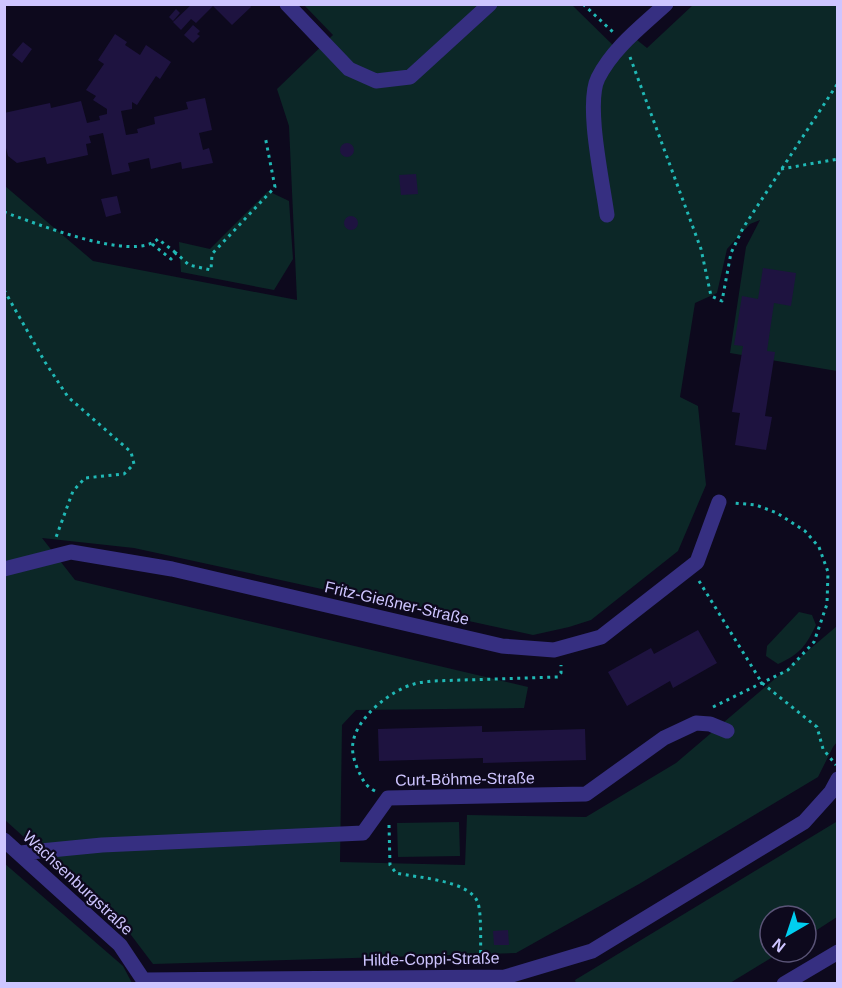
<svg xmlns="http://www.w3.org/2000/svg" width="842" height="988" font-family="Helvetica,sans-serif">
<rect width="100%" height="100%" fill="#0d091d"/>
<path fill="#0c2727" d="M304,5H572L622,54L637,40L647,48L693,5H837V371L730,353L746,247L760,220L750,224L727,249L717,293L695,303L680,397L698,406L706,485L678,551L591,620L569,627L533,635L134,548L42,538L75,580L528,687L524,708L356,710L342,725L340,862L465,865L467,815L586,817L676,763L837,626V742L833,747L818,777L639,884L516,953L153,964L128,931L5,820V186L93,261L297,300L289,126L277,89L333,35Z
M268,191L289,201L293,259L274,290L181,272L179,242L210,249Z
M799,612L812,615L816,625C806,646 800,654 778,664L766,656L767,646Z
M459,822L460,856L398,857L397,823Z
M836,822L837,917L806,937V916H770V952H781L730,983H576L575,980Z
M4,863L123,966L132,983H5Z"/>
<path fill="#1e1340" d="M192,4H212L213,6L196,23L191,19L181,30L173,22Z
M214,4H249L251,7L232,25L213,6Z
M176,9L180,13L173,21L169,17Z
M193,25L200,31L197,34L200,36L193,43L184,35Z
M115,34L127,42L125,45L140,55L146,45L171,62L160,79L156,76L137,105L132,102V109L121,111L126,135L138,133L137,129L155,124L154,117L188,109L186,102L205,98L212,130L199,133L203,150L209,148L213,163L182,169L181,162L151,169L149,158L128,163L130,171L112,175L103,133L89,136L91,143L86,144L88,155L47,164L45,157L17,163L8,156L4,140V113L50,103L51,108L81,101L87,123L100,120L99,116L107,114V109L93,100L96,96L86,90L104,64L98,60Z
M23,42L32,49L22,63L12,55Z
M340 150a7 7 0 1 1 14 0a7 7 0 1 1-14 0Z
M416,174L418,194L401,195L399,175Z
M117,196L121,213L106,217L101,199Z
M344 223a7 7 0 1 1 14 0a7 7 0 1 1-14 0Z
M763,268L796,273L791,306L774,303L767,351L775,352L765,416L772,417L766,450L735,445L740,413L732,412L743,346L734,345L742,296L758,299Z
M698,630L717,663L673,688L670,681L627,706L608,672L651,648L654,654Z
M482,726V732L585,729L586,760L483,763V758L379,761L378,729Z
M508,930L509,945H494L493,931Z"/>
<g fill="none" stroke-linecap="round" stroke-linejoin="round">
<path stroke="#20b8b5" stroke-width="3" stroke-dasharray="3 4.5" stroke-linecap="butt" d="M583,4L614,33
M630,57L701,249L711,296L722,301L731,253L743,228L838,83
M781,169L838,159
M4,212C35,223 133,263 158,239L176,253
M152,244L171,259L176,253L189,265L211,270L212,254L275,187L265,136
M4,290L45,362L68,397L131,452L134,464L124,474L85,478L73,491L55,540
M699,581L762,683L817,727L823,749L836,765
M713,707L788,670L814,642L827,604L828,572L819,547L805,531L777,513L756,505L734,503
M375,791C365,786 363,780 358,770C355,763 351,751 353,743C356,718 391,690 414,684C420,682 426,682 432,681L558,677L561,673V665
M389,825L390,865L396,873C418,878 470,880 478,903C482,916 480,946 481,960"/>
<path stroke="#362f81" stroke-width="15" d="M287,4L349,69L376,81L410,77L490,4
M607,215C603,184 585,104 598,78C613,48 641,27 666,4
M4,569L71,552L172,569L502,646L554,650L601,637L697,562L719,502
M4,840L120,945L146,984
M20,853L102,845L363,833L388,798L586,794L664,738L696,723L710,724L727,731
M145,980L505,977L592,951L804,822L831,792L838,779
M784,984L838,952"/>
</g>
<g text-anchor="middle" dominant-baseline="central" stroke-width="4.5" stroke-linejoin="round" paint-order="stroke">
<g font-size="16" fill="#cec5ff" stroke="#0d091d">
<text transform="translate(397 603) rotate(13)">Fritz-Gießner-Straße</text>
<text transform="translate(465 779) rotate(-1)">Curt-Böhme-Straße</text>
<text transform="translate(78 883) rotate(43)">Wachsenburgstraße</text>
<text transform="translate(431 959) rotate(-1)">Hilde-Coppi-Straße</text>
</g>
</g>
<rect width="842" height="988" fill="none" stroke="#cec5ff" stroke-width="12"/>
<g transform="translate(788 934) rotate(219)"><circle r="28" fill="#0d091d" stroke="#5a5477" stroke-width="1.5"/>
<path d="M0-4.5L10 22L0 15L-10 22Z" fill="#00cef0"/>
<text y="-9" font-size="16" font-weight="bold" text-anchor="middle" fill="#cec5ff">N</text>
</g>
</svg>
